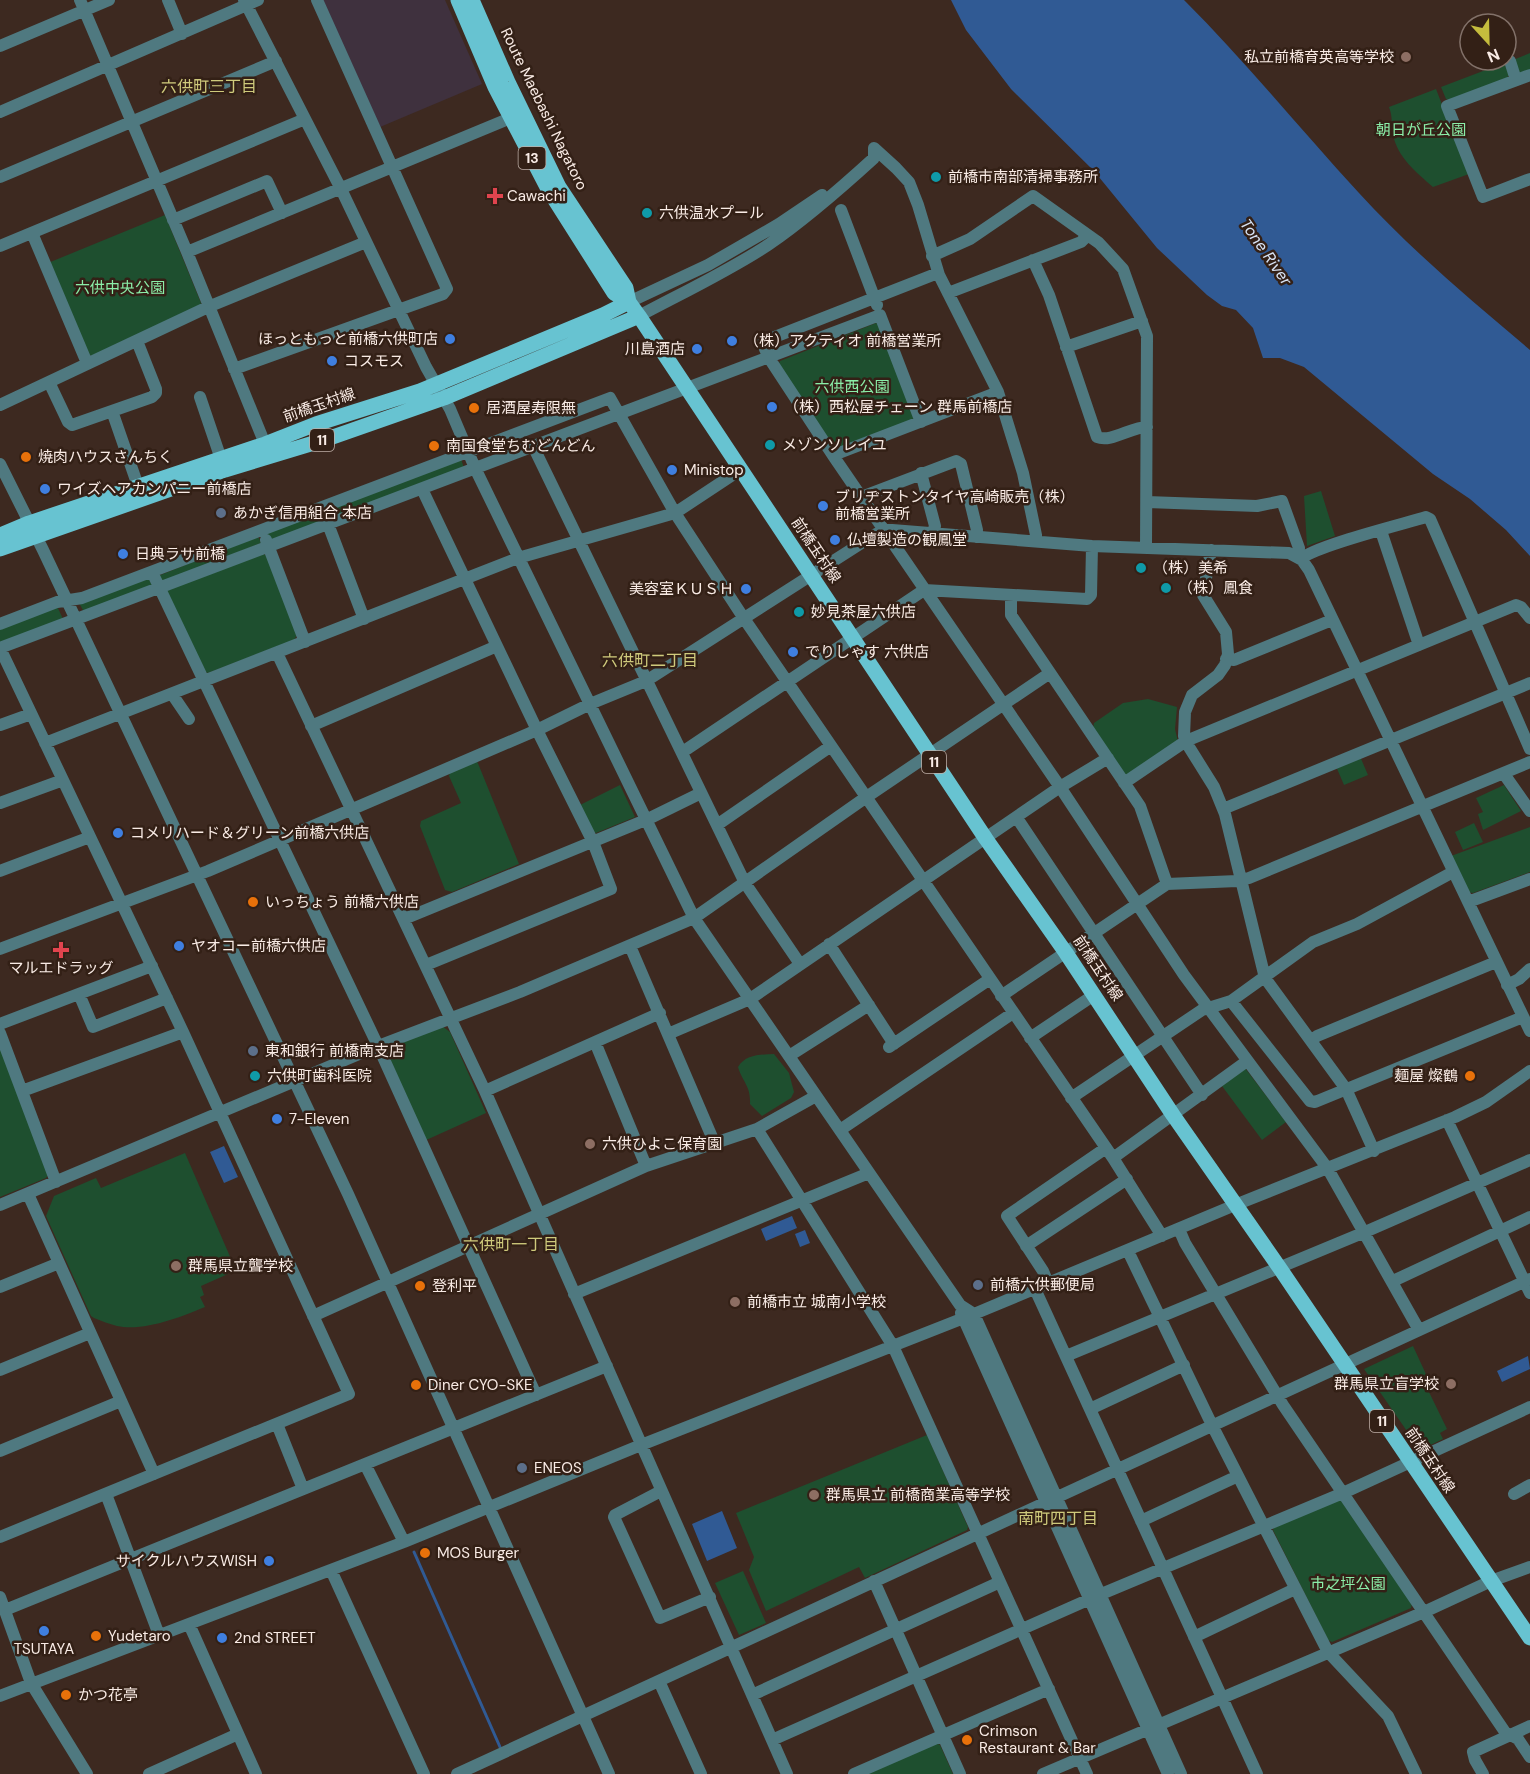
<svg xmlns="http://www.w3.org/2000/svg" width="1530" height="1774" font-family="'DM Sans','Noto Sans JP',sans-serif">
<rect width="100%" height="100%" fill="#3d2920"/>
<path fill="#3f313e" d="M323,0H445L482,84L380,127Z"/>
<path fill="#1e4f2f" d="M1530,53V70L1521,73L1517,72L1513,60Z
M1504,63L1509,75L1507,78L1449,100L1446,99L1441,87Z
M1436,89L1469,174L1433,187C1416,172 1398,158 1393,135C1391,125 1393,117 1389,107Z
M165,215L201,303L200,308L93,356L89,355L48,263Z
M876,323L881,325L916,416L912,421L838,449L833,448L778,366L780,361Z
M461,459L464,468L272,541L267,535L268,532Z
M1321,491L1335,536L1307,546L1304,496Z
M255,537L259,538L261,543L163,582L158,576Z
M262,553L267,556L297,635L294,640L208,673L203,671L166,594L168,589Z
M145,578L149,579L152,585L84,612L79,603Z
M57,606L63,619L0,643V628Z
M1148,699L1177,707L1175,729L1178,742L1129,775L1124,774L1093,728L1094,723L1123,703Z
M1359,754L1368,775L1344,785L1335,764Z
M477,761L519,864L452,892L445,890L420,826L421,821L461,803L449,776L450,772Z
M620,785L635,817L596,833L591,830L578,806Z
M1504,785L1521,811L1483,830L1478,814L1483,812L1476,798Z
M1474,823L1483,842L1463,850L1455,832Z
M1530,827V872L1473,893L1468,892L1451,856Z
M442,1026L450,1032L486,1113L424,1141L386,1049Z
M0,1044L49,1174L46,1178L0,1197Z
M774,1054L789,1073L794,1092L791,1098L762,1116L750,1104C751,1086 743,1083 738,1067C746,1054 760,1055 774,1054Z
M1245,1068L1286,1122L1262,1140L1222,1086Z
M185,1153L235,1268L227,1271L228,1274L201,1286L204,1295L200,1297L205,1307C181,1317 143,1332 117,1326C109,1324 102,1321 94,1318L91,1316L46,1216L54,1196L96,1178L101,1188Z
M1413,1346L1431,1385L1429,1392L1447,1429L1440,1433L1443,1439L1420,1450L1364,1369Z
M927,1435L968,1527L967,1530L865,1578L859,1567L766,1611L749,1570L754,1557L736,1513Z
M1337,1499L1341,1500L1412,1604L1411,1608L1332,1642L1328,1640L1273,1530L1275,1526Z
M743,1571L766,1623L739,1635L715,1583Z
M936,1743L940,1745L953,1774H866Z"/>
<path fill="#305a94" d="M951,0H1184C1245,61 1300,129 1359,193C1411,250 1471,300 1530,350V556L1506,530L1470,499L1433,474L1304,367L1280,358H1263L1253,328L1236,310L1222,306L1207,295L1157,248L1094,171L1011,89L966,30Z
M224,1146L238,1177L224,1183L210,1152Z
M792,1216L797,1228L766,1241L761,1229Z
M805,1230L810,1243L800,1247L795,1234Z
M1528,1356L1530,1369L1502,1382L1497,1371Z
M722,1511L737,1548L707,1561L692,1524Z"/>
<g fill="none" stroke-linecap="round" stroke-linejoin="round">
<path stroke="#305a94" stroke-width="3" d="M414,1552L500,1747"/>
<path stroke="#4f7980" stroke-width="12" d="M80,0L187,252L265,444
M168,0L182,34
M244,0L341,189L426,367L450,409L475,468L694,918L960,1305L974,1314L1181,1774
M0,46L109,0
M1510,61L1516,80
M1530,75L1447,106L1483,197L1530,179
M0,112L258,0
M874,148L896,168L909,182L918,205L939,275L998,392L1023,473L1036,535V541
M0,177L276,61
M841,210L877,305
M173,220L267,181L282,213
M32,233L87,363
M0,246L305,119
M187,252L518,115
M932,256L970,239L1033,196L1099,243L1123,269L1147,336L1146,548
M1033,260L1049,295L1097,437C1111,443 1131,427 1147,427
M938,273L762,342L769,358L834,457L1060,787L1184,975L1328,1169L1419,1330
M948,293L1081,242L1087,236
M629,302L708,265L779,224L822,195
M639,316C682,293 727,272 768,245C806,219 840,189 874,158V148
M1066,347L1142,321
M234,369L443,294L447,289L317,0
M49,382L68,422L72,425L152,397L156,393V389L137,341
M200,397L221,459
M0,405L208,307L366,242
M112,411L138,486
M533,446L745,883L800,964
M834,457L839,453L998,392
M0,464L43,550L348,1194L609,1774
M921,473L935,526L933,533
M422,489L537,730L593,842L611,889L426,965
M861,497L956,461L961,464L977,530L976,537
M1147,502L1257,506L1282,501L1299,548L1297,556
M328,524L364,619
M1381,531L1419,645
M266,540L305,642
M1211,550L1203,595L1226,632L1228,654L1225,665L1218,675L1192,695L1185,712L1184,736L1189,747L1214,787L1225,814L1265,978L1346,1089L1374,1151
M1301,559C1314,546 1403,524 1426,517L1430,519L1530,749
M152,572L378,1046L536,1395
M1011,596V615L1140,806L1167,884L1237,881L1249,878L1530,762
M0,624L57,602L82,598L610,398L675,513L743,617L1113,1158L1162,1236
M0,648L183,1032L349,1394L0,1537
M0,648C293,535 588,428 880,315L921,422
M277,653L485,1091L787,1774
M1226,659L1234,660L1332,620
M172,694L189,719
M0,725L31,714
M311,726L497,646
M45,743L518,558L675,513L740,470
M687,749L924,590L1087,599L1091,595L1092,546
M1504,774L1530,811
M1124,783L1186,741L1516,605L1521,607L1530,618
M0,803L63,780
M1223,809L1530,683
M1017,818L1202,1095
M717,825L831,746
M0,871L90,837
M1468,902L1530,879
M404,919L648,819L701,793
M829,944L894,1044
M630,946L715,1144
M0,949L208,871L537,730L590,704L646,681L874,535L884,530H892L1092,546L1289,553L1302,560L1309,570L1530,1031
M1507,985L1519,979L1530,969
M79,994L93,1027L167,998
M1001,996L1167,884
M1231,1001L1310,1101L1315,1102L1523,1017
M0,1024L152,966
M0,1033L56,1182
M668,1034L750,999L1060,787L1108,758
M1030,1038L1094,995
M1311,1041L1317,1036L1496,962
M595,1042L646,1166
M889,1047L990,979
M789,1056L869,1005
M22,1091L183,1032
M485,1091L660,1013
M1071,1098L1202,1010L1231,1001L1313,942L1357,924L1453,872
M1447,1120L1530,1293
M757,1129L893,1346L1087,1774
M840,1130L1013,1013
M1113,1158L1247,1061
M28,1194L154,1474
M0,1205L378,1046L520,992L694,918L865,798L1050,673
M1179,1229L1185,1243L1283,1405L1505,1732L1518,1739L1530,1757
M1026,1246L1127,1179
M1128,1251L1212,1425L1328,1652L1388,1716L1416,1774
M1393,1281L1530,1217
M1048,1283L1043,1271L1007,1216L1106,1148
M0,1287L59,1263
M1035,1289L1257,1774
M574,1294L869,1173
M961,1313L1168,1774
M313,1316L646,1166L757,1129L816,1096
M1066,1356L1365,1232L1530,1160
M0,1370L90,1333
M1090,1409L1184,1365
M277,1424L303,1489
M0,1451L121,1401
M365,1464L404,1542
M661,1491L615,1515L614,1517L660,1618L710,1597
M106,1494L159,1635
M1514,1494L1530,1485
M1141,1521L1238,1476
M331,1570L424,1774
M874,1581L960,1774
M0,1597L31,1683L87,1774
M5,1610L607,1366
M189,1624L256,1774
M1194,1637L1295,1589
M659,1681L701,1774
M752,1695L1000,1582
M0,1696L404,1542L641,1445L974,1314L1235,1205L1455,1117L1486,1102L1530,1071
M772,1740L1099,1595L1343,1493L1530,1407
M149,1774L238,1734
M457,1774L1530,1279
M854,1774L1049,1689
M1043,1774L1424,1612L1491,1581L1530,1567
M1483,1774L1475,1760L1473,1752L1530,1726"/>
<path stroke="#67c3d1" stroke-width="15" d="M458,0L495,87L548,189L614,293L629,302L639,316L986,839L1066,953L1173,1115L1279,1267L1530,1638
M472,0L508,82L559,187L626,288L629,302
M0,535L29,523L265,444L316,424L420,391L603,315L629,302
M0,549L225,470L327,439L444,398L639,316"/>
</g>
<g fill="#8d6e63" stroke="#332016" stroke-width="2">
<circle cx="1406" cy="57" r="6"/>
<circle cx="590" cy="1144" r="6"/>
<circle cx="176" cy="1266" r="6"/>
<circle cx="735" cy="1302" r="6"/>
<circle cx="1451" cy="1384" r="6"/>
<circle cx="814" cy="1495" r="6"/>
</g>
<g fill="#0f9aa8" stroke="#332016" stroke-width="2">
<circle cx="936" cy="177" r="6"/>
<circle cx="647" cy="213" r="6"/>
<circle cx="770" cy="445" r="6"/>
<circle cx="1141" cy="568" r="6"/>
<circle cx="1166" cy="588" r="6"/>
<circle cx="799" cy="612" r="6"/>
<circle cx="255" cy="1076" r="6"/>
</g>
<g fill="#e0444e" stroke="#332016" stroke-width="2">
<path d="M492 187h6v6h6v6h-6v6h-6v-6h-6v-6h6z"/>
<path d="M58 941h6v6h6v6h-6v6h-6v-6h-6v-6h6z"/>
</g>
<g fill="#3f7fe0" stroke="#332016" stroke-width="2">
<circle cx="450" cy="339" r="6"/>
<circle cx="732" cy="341" r="6"/>
<circle cx="697" cy="349" r="6"/>
<circle cx="332" cy="361" r="6"/>
<circle cx="772" cy="407" r="6"/>
<circle cx="672" cy="470" r="6"/>
<circle cx="45" cy="489" r="6"/>
<circle cx="823" cy="506" r="6"/>
<circle cx="835" cy="540" r="6"/>
<circle cx="123" cy="554" r="6"/>
<circle cx="746" cy="589" r="6"/>
<circle cx="793" cy="652" r="6"/>
<circle cx="118" cy="833" r="6"/>
<circle cx="179" cy="946" r="6"/>
<circle cx="277" cy="1119" r="6"/>
<circle cx="269" cy="1561" r="6"/>
<circle cx="44" cy="1631" r="6"/>
<circle cx="222" cy="1638" r="6"/>
</g>
<g fill="#e8710a" stroke="#332016" stroke-width="2">
<circle cx="474" cy="408" r="6"/>
<circle cx="434" cy="446" r="6"/>
<circle cx="26" cy="457" r="6"/>
<circle cx="253" cy="902" r="6"/>
<circle cx="1470" cy="1076" r="6"/>
<circle cx="420" cy="1286" r="6"/>
<circle cx="416" cy="1385" r="6"/>
<circle cx="425" cy="1553" r="6"/>
<circle cx="96" cy="1636" r="6"/>
<circle cx="66" cy="1695" r="6"/>
<circle cx="967" cy="1740" r="6"/>
</g>
<g fill="#5c6f8a" stroke="#332016" stroke-width="2">
<circle cx="221" cy="513" r="6"/>
<circle cx="253" cy="1051" r="6"/>
<circle cx="978" cy="1285" r="6"/>
<circle cx="522" cy="1468" r="6"/>
</g>
<g text-anchor="middle" dominant-baseline="central" stroke-width="5" stroke-linejoin="round" paint-order="stroke">
<g fill="#332016" stroke="#beaea7" stroke-width="1.5">
<rect x="518.5" y="147" width="27" height="22" rx="4.5"/>
<rect x="310" y="429" width="24" height="22" rx="4.5"/>
<rect x="922" y="751" width="24" height="22" rx="4.5"/>
<rect x="1370" y="1410" width="24" height="22" rx="4.5"/>
</g>
<g font-size="14" font-weight="bold" fill="#f9ebe5">
<text x="532" y="158">13</text>
<text x="322" y="440">11</text>
<text x="934" y="762">11</text>
<text x="1382" y="1421">11</text>
</g>
<g font-size="15" fill="#f9ebe5" stroke="#332016" text-anchor="start">
<text x="1394" y="57" text-anchor="end">私立前橋育英高等学校</text>
<text x="948" y="177">前橋市南部清掃事務所</text>
<text x="507" y="196">Cawachi</text>
<text x="659" y="213">六供温水プール</text>
<text x="438" y="339" text-anchor="end">ほっともっと前橋六供町店</text>
<text x="744" y="341">（株）アクティオ 前橋営業所</text>
<text x="685" y="349" text-anchor="end">川島酒店</text>
<text x="344" y="361">コスモス</text>
<text x="784" y="407">（株）西松屋チェーン 群馬前橋店</text>
<text x="486" y="408">居酒屋寿限無</text>
<text x="782" y="445">メゾンソレイユ</text>
<text x="446" y="446">南国食堂ちむどんどん</text>
<text x="38" y="457">焼肉ハウスさんちく</text>
<text x="684" y="470">Ministop</text>
<text x="57" y="489">ワイズヘアカンパニー前橋店</text>
<text x="835" y="497">ブリヂストンタイヤ高崎販売（株）<tspan x="835" dy="17">前橋営業所</tspan></text>
<text x="233" y="513">あかぎ信用組合 本店</text>
<text x="847" y="540">仏壇製造の観鳳堂</text>
<text x="135" y="554">日典ラサ前橋</text>
<text x="1153" y="568">（株）美希</text>
<text x="1178" y="588">（株）鳳食</text>
<text x="734" y="589" text-anchor="end">美容室ＫＵＳＨ</text>
<text x="811" y="612">妙見茶屋六供店</text>
<text x="805" y="652">でりしゃす 六供店</text>
<text x="130" y="833">コメリハード＆グリーン前橋六供店</text>
<text x="265" y="902">いっちょう 前橋六供店</text>
<text x="191" y="946">ヤオコー前橋六供店</text>
<text x="61" y="968" text-anchor="middle">マルエドラッグ</text>
<text x="265" y="1051">東和銀行 前橋南支店</text>
<text x="267" y="1076">六供町歯科医院</text>
<text x="1458" y="1076" text-anchor="end">麺屋 燦鶴</text>
<text x="289" y="1119">7-Eleven</text>
<text x="602" y="1144">六供ひよこ保育園</text>
<text x="188" y="1266">群馬県立聾学校</text>
<text x="990" y="1285">前橋六供郵便局</text>
<text x="432" y="1286">登利平</text>
<text x="747" y="1302">前橋市立 城南小学校</text>
<text x="1439" y="1384" text-anchor="end">群馬県立盲学校</text>
<text x="428" y="1385">Diner CYO-SKE</text>
<text x="534" y="1468">ENEOS</text>
<text x="826" y="1495">群馬県立 前橋商業高等学校</text>
<text x="437" y="1553">MOS Burger</text>
<text x="257" y="1561" text-anchor="end">サイクルハウスWISH</text>
<text x="108" y="1636">Yudetaro</text>
<text x="234" y="1638">2nd STREET</text>
<text x="44" y="1649" text-anchor="middle">TSUTAYA</text>
<text x="78" y="1695">かつ花亭</text>
<text x="979" y="1731">Crimson<tspan x="979" dy="17">Restaurant &amp; Bar</tspan></text>
</g>
<g font-size="15" fill="#f9ebe5" stroke="#332016">
<text transform="translate(544 109) rotate(64)">Route Maebashi Nagatoro</text>
<text transform="translate(319 405) rotate(-19)">前橋玉村線</text>
<text transform="translate(816 550) rotate(56)">前橋玉村線</text>
<text transform="translate(1098 968) rotate(56)">前橋玉村線</text>
<text transform="translate(1430 1460) rotate(56)">前橋玉村線</text>
</g>
<g font-size="15" fill="#8beea8" stroke="#332016">
<text x="1421" y="130">朝日が丘公園</text>
<text x="120" y="288">六供中央公園</text>
<text x="852" y="387">六供西公園</text>
<text x="1348" y="1584">市之坪公園</text>
</g>
<g font-size="16" fill="#cfca7c" stroke="#332016">
<text x="209" y="86">六供町三丁目</text>
<text x="650" y="660">六供町二丁目</text>
<text x="511" y="1244">六供町一丁目</text>
<text x="1058" y="1518">南町四丁目</text>
</g>
<g font-size="16" font-style="italic" fill="#d8e4f6" stroke="#332016">
<text transform="translate(1266 252) rotate(55)">Tone River</text>
</g>
</g>
<g transform="translate(1488 42) rotate(158)"><circle r="28" fill="#332016" stroke="#827169" stroke-width="1.5"/>
<path d="M0-4.5L10 22L0 15L-10 22Z" fill="#c5bc3d"/>
<text y="-9" font-size="16" font-weight="bold" text-anchor="middle" fill="#f9ebe5">N</text>
</g>
</svg>
